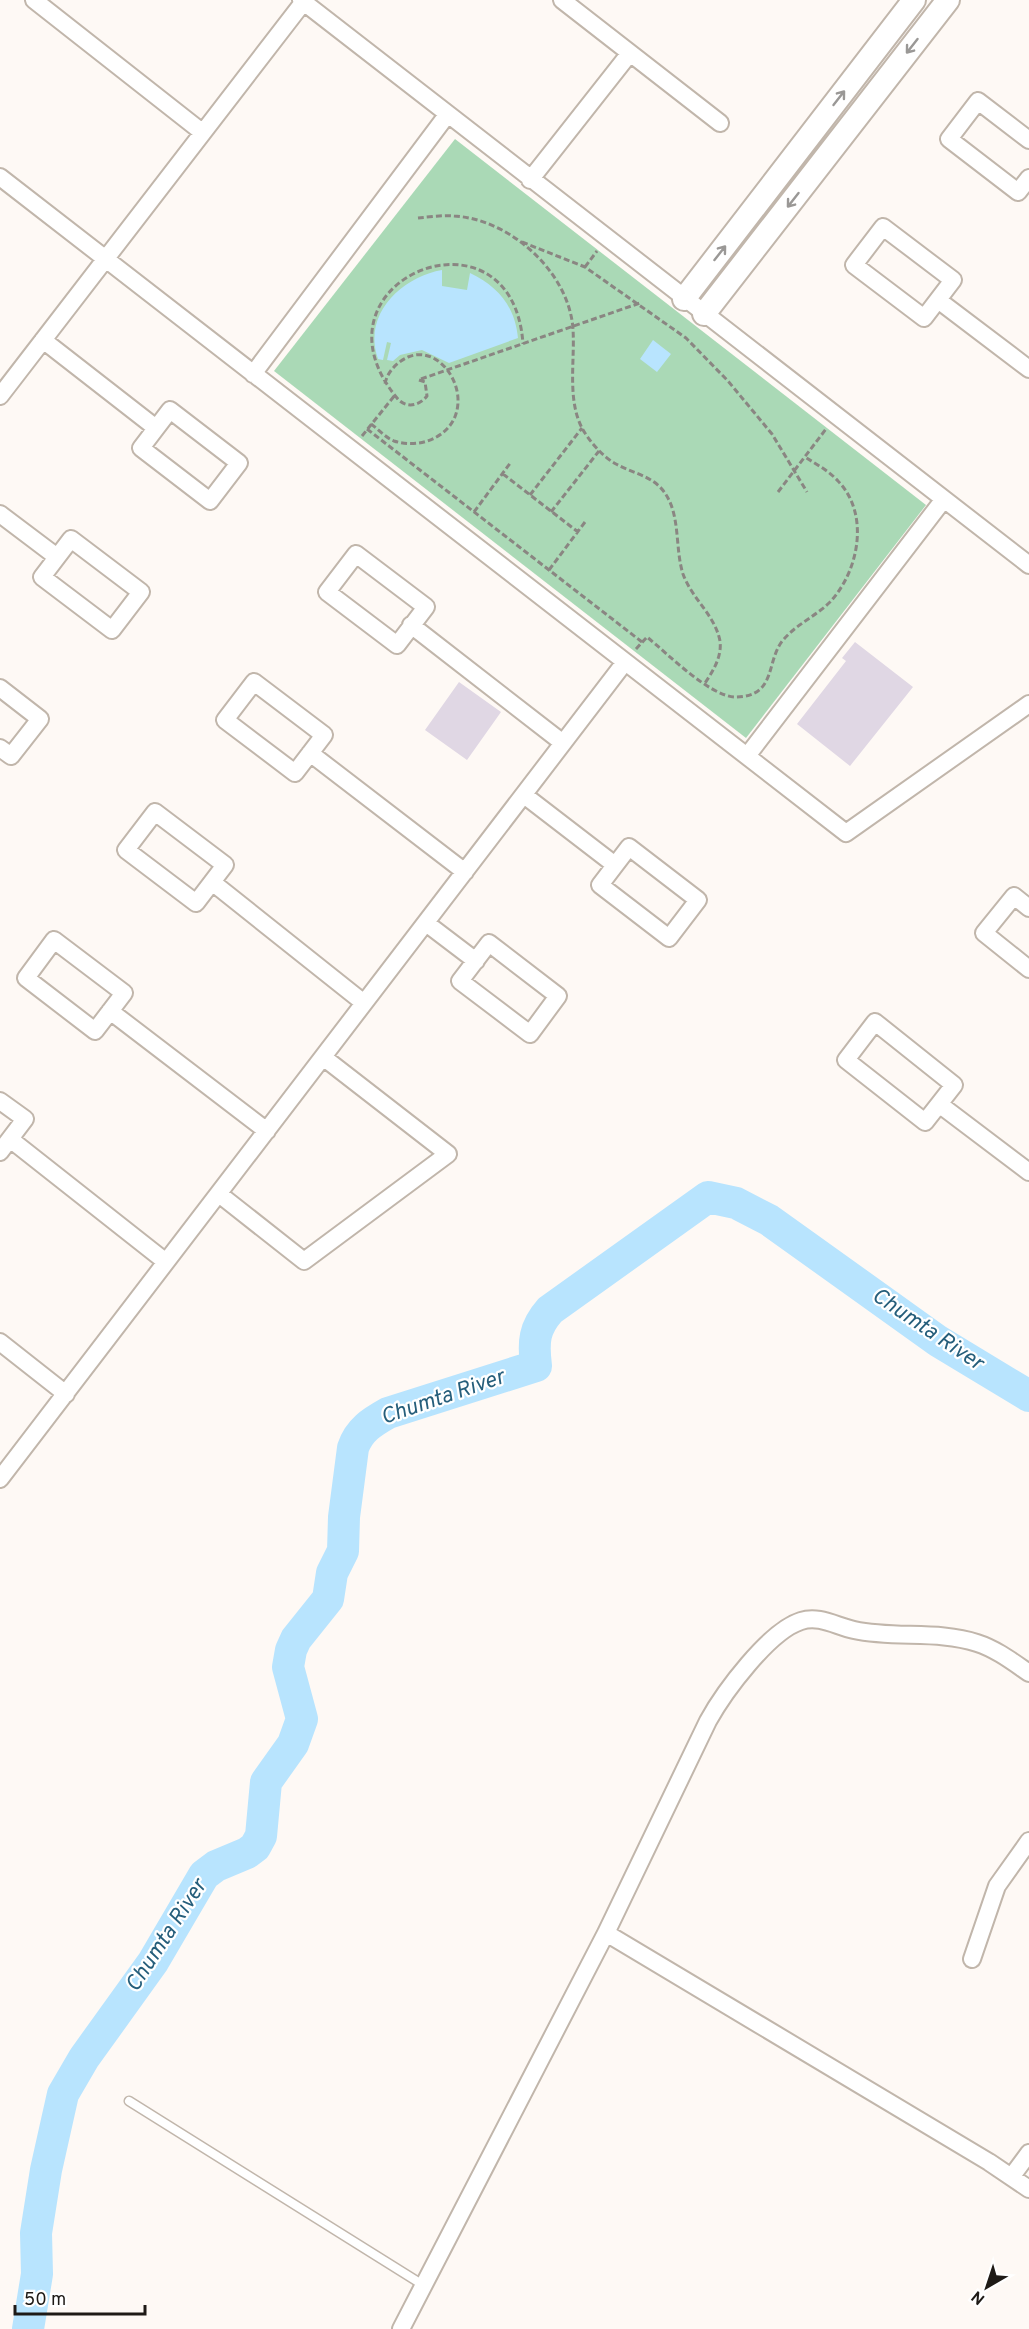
<svg xmlns="http://www.w3.org/2000/svg" width="1029" height="2329" font-family="Overpass,sans-serif">
<rect width="100%" height="100%" fill="#fef9f5"/>
<path fill="#aad9b6" d="M455,139L926,505L746,738L274,371Z"/>
<path fill="#b8e4fe" d="M442,270V286L467,290L470,273C499,287 515,307 518,338L449,363L422,350L400,355L393,361L387,360L391,343L387,342L383,360L378,359C362,314 402,277 442,270Z
M653,340L671,354L657,372L640,359Z"/>
<g fill="none" stroke-linecap="round" stroke-linejoin="round">
<path stroke="#b8e4fe" stroke-width="32" d="M28,2329L37,2274L36,2233L46,2170L63,2094L84,2058L153,1962L204,1875L216,1866L247,1853L255,1847L261,1836L266,1782L293,1744L302,1719L288,1667L291,1650L296,1639L328,1599L332,1573L343,1551L344,1517L353,1448C359,1430 372,1422 388,1413L536,1366C533,1342 534,1328 550,1310L708,1197L736,1203L769,1220L938,1341L1029,1396"/>
</g>
<path fill="#e0d7e4" d="M855,642L913,687L850,766L797,724L846,661L842,658Z
M459,682L501,712L467,760L425,730Z"/>
<g fill="none" stroke-linecap="round" stroke-linejoin="round">
<g stroke="#c1b6ab" stroke-width="11">
<path id="lane" d="M129,2101L423,2285"/>
</g>
<g stroke="#c1b6ab" stroke-width="20">
<path id="street" d="M34,0L202,132
M301,0L1029,565
M562,0L720,123
M1029,140L978,101L949,139L1018,192L1029,178
M0,177L846,833L1029,704
M530,180L630,53
M883,227L953,280L924,318L854,265Z
M938,300L1029,369
M43,340L156,428
M253,374L447,115
M0,396L305,0
M170,410L239,463L210,501L141,448Z
M0,514L57,557
M71,539L141,592L112,630L42,577Z
M356,554L426,607L397,645L327,592Z
M411,625L563,743
M254,682L324,735L295,773L225,720Z
M0,688L40,719L11,756L0,748
M310,753L465,872
M747,756L944,499
M524,795L615,865
M155,812L225,865L196,903L126,850Z
M629,847L698,900L669,938L600,885Z
M212,882L364,1003
M1029,908L1014,896L984,933L1029,969
M426,923L476,961
M54,940L124,993L95,1031L26,978Z
M489,943L558,996L530,1034L460,981Z
M110,1011L267,1131
M875,1022L954,1085L925,1122L846,1060Z
M0,1101L25,1119L0,1152
M939,1104L1029,1172
M10,1139L166,1262
M219,1194L304,1261L448,1154L323,1057
M0,1342L66,1394
M0,1479L625,662
M606,1933L989,2162L1029,2189
M972,1959L997,1886L1029,1841
M1012,2176L1029,2153
M401,2329L606,1933L708,1721C724,1692 769,1631 801,1621C819,1615 836,1626 854,1630C895,1639 938,1630 977,1643C996,1649 1013,1662 1029,1673"/>
</g>
<g stroke="#c1b6ab" stroke-width="26">
<path id="secondary" d="M684,299L914,0
M704,314L948,0"/>
</g>
<path stroke="#8a8682" stroke-width="3" stroke-dasharray="6 3" stroke-linecap="butt" d="M418,218C429,217 442,215 454,216C510,219 569,272 573,329C575,361 567,399 582,428C589,441 603,457 616,464C630,472 648,475 660,487C682,510 674,546 683,574C692,599 715,615 720,641C722,657 713,671 705,683
M522,242L585,267L686,338L728,381L772,434L807,492
M585,267L597,251
M421,379L640,303
M419,380L425,382L427,396C419,406 406,409 397,398C300,280 513,195 523,344
M371,424C378,429 386,438 394,441C422,450 457,435 458,402C459,376 435,346 408,357C397,362 387,372 385,384
M367,429L642,642
M362,436L395,395
M503,474L578,532
M778,492L826,429
M530,495L582,428
M474,512L511,462
M551,512L599,451
M549,570L585,522
M636,649L647,637C668,654 710,697 736,697C778,696 765,660 784,639C797,624 816,616 830,602C859,571 870,514 838,481C829,471 816,464 805,457"/>
<use href="#lane" stroke="#fff" stroke-width="8"/>
<use href="#street" stroke="#fff" stroke-width="16"/>
<use href="#secondary" stroke="#fff" stroke-width="22"/>
</g>
<defs><path id="oneway-shaft" d="M-6 0H5M1.5-3L5.5 0L1.5 3" fill="none" stroke-width="1.6" stroke-linecap="round" stroke-linejoin="round" transform="scale(1.5)"/></defs>
<g stroke="#9a9896">
<use href="#oneway-shaft" transform="translate(912 46) rotate(128)"/>
<use href="#oneway-shaft" transform="translate(839 98) rotate(-52)"/>
<use href="#oneway-shaft" transform="translate(793 200) rotate(128)"/>
<use href="#oneway-shaft" transform="translate(720 253) rotate(-52)"/>
</g>
<g text-anchor="middle" dominant-baseline="central" stroke-width="4.5" stroke-linejoin="round" paint-order="stroke">
<g font-size="22" font-style="italic" fill="#255e7b" stroke="#fff">
<text transform="translate(927 1330) rotate(34)">Chumta River</text>
<text transform="translate(443 1398) rotate(-19)">Chumta River</text>
<text transform="translate(167 1936) rotate(-57)">Chumta River</text>
</g>
</g>
<g transform="translate(987 2287) rotate(219)" stroke="#ffffff" stroke-width="4.5" paint-order="stroke">
<path d="M0-4.5L10 22L0 15L-10 22Z" fill="#1e1a16"/>
<text y="-9" font-size="16" font-weight="bold" text-anchor="middle" fill="#1e1a16">N</text>
</g>
<path d="M15 2305v9h130v-9" fill="none" stroke="#1e1a16" stroke-width="3"/>
<text x="24" y="2305" font-size="18" fill="#1e1a16" stroke="#ffffff" stroke-width="4.5" paint-order="stroke">50 m</text>
</svg>
